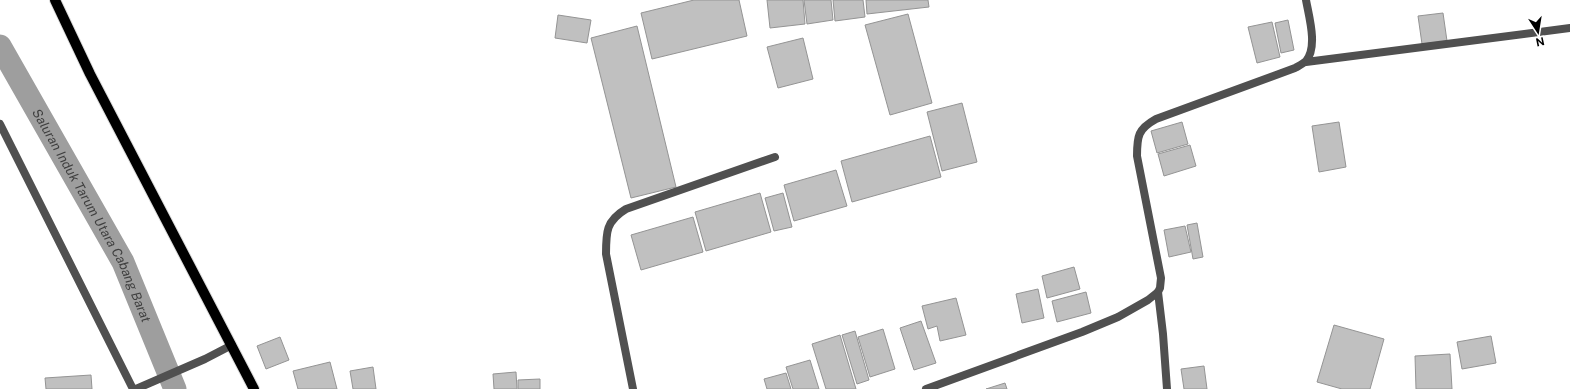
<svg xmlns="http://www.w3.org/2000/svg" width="1570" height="389" font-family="'Public Sans',sans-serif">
<rect width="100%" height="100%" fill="#fff"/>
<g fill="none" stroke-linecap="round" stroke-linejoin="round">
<path stroke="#9e9e9e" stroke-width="23" id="s1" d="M0,46L123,262L175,389"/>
</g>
<path fill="#c0c0c0" stroke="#949494" d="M694,0H739L747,36L652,59L641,13Z
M767,0H803L805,24L770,28Z
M804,0H831L833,20L807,24Z
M833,0H863L865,17L835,21Z
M866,0H928L929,7L867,14Z
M1443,13L1447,41L1422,44L1418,16Z
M908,14L932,103L890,115L865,25Z
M558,15L591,20L587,43L555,38Z
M1288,20L1294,50L1281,53L1275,23Z
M1272,22L1280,57L1257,63L1248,27Z
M637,26L676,187L631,198L591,38Z
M803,38L813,79L778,88L767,47Z
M962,103L977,162L942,171L927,112Z
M1182,122L1188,144L1157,153L1151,131Z
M1339,122L1346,167L1319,172L1312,126Z
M930,136L941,177L852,202L841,161Z
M1190,145L1196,166L1164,176L1158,154Z
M836,170L847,206L794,221L784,185Z
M760,193L771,232L706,251L695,212Z
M783,193L792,227L774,231L765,198Z
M693,217L703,252L641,270L631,235Z
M1197,223L1203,257L1193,259L1187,225Z
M1185,226L1191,252L1169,257L1164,230Z
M1074,267L1080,289L1047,298L1042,276Z
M1038,289L1044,318L1022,323L1016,294Z
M1086,292L1091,313L1057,322L1052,301Z
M956,298L966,335L940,341L937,326L928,329L922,306Z
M921,321L936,363L914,370L900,328Z
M1334,325L1384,339L1370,389H1342L1317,382Z
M883,329L895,369L870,377L858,337Z
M855,331L869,380L857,384L842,335Z
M840,335L856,389H826L812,344Z
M1491,336L1496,363L1462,369L1457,342Z
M280,337L289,360L266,369L257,346Z
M1450,354L1452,389H1416L1415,356Z
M810,360L819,389H793L786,367Z
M330,362L337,389H298L293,371Z
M1204,366L1207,389H1184L1181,369Z
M373,367L376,389H353L350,371Z
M516,372L517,389H494L493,374Z
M786,373L791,389H767L764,379Z
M91,375L92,389H46L45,378Z
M540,379V389H518V380Z
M1005,383L1007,389H986Z"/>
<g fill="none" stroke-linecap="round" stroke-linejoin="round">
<g stroke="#dbdbdb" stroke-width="12">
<path id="primary" d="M55,0L90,74L254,389"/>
</g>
<path stroke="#505050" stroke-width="8" d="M1306,62L1570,28
M0,124L133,389
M1158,292L1163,334L1167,389
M136,389L205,359L232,345
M633,389L606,254C606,232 606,221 626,209L775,157
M926,389L1082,332L1118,317L1148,300L1158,292L1160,288L1161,278L1137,156C1137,136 1138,129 1156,119L1295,68C1298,66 1303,64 1306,61C1318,47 1309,17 1306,0"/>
<use href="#primary" stroke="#000" stroke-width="10"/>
</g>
<g text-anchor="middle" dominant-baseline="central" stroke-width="3.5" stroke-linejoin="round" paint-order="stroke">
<g font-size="13" font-style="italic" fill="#3f3f3f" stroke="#fff">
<text stroke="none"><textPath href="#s1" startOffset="193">Saluran Induk Tarum Utara Cabang Barat</textPath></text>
</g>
</g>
<g transform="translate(1538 32) rotate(168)" stroke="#ffffff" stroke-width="3" paint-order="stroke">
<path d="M0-3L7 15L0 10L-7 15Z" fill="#000000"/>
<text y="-6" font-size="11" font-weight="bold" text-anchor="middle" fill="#000000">N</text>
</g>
</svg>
